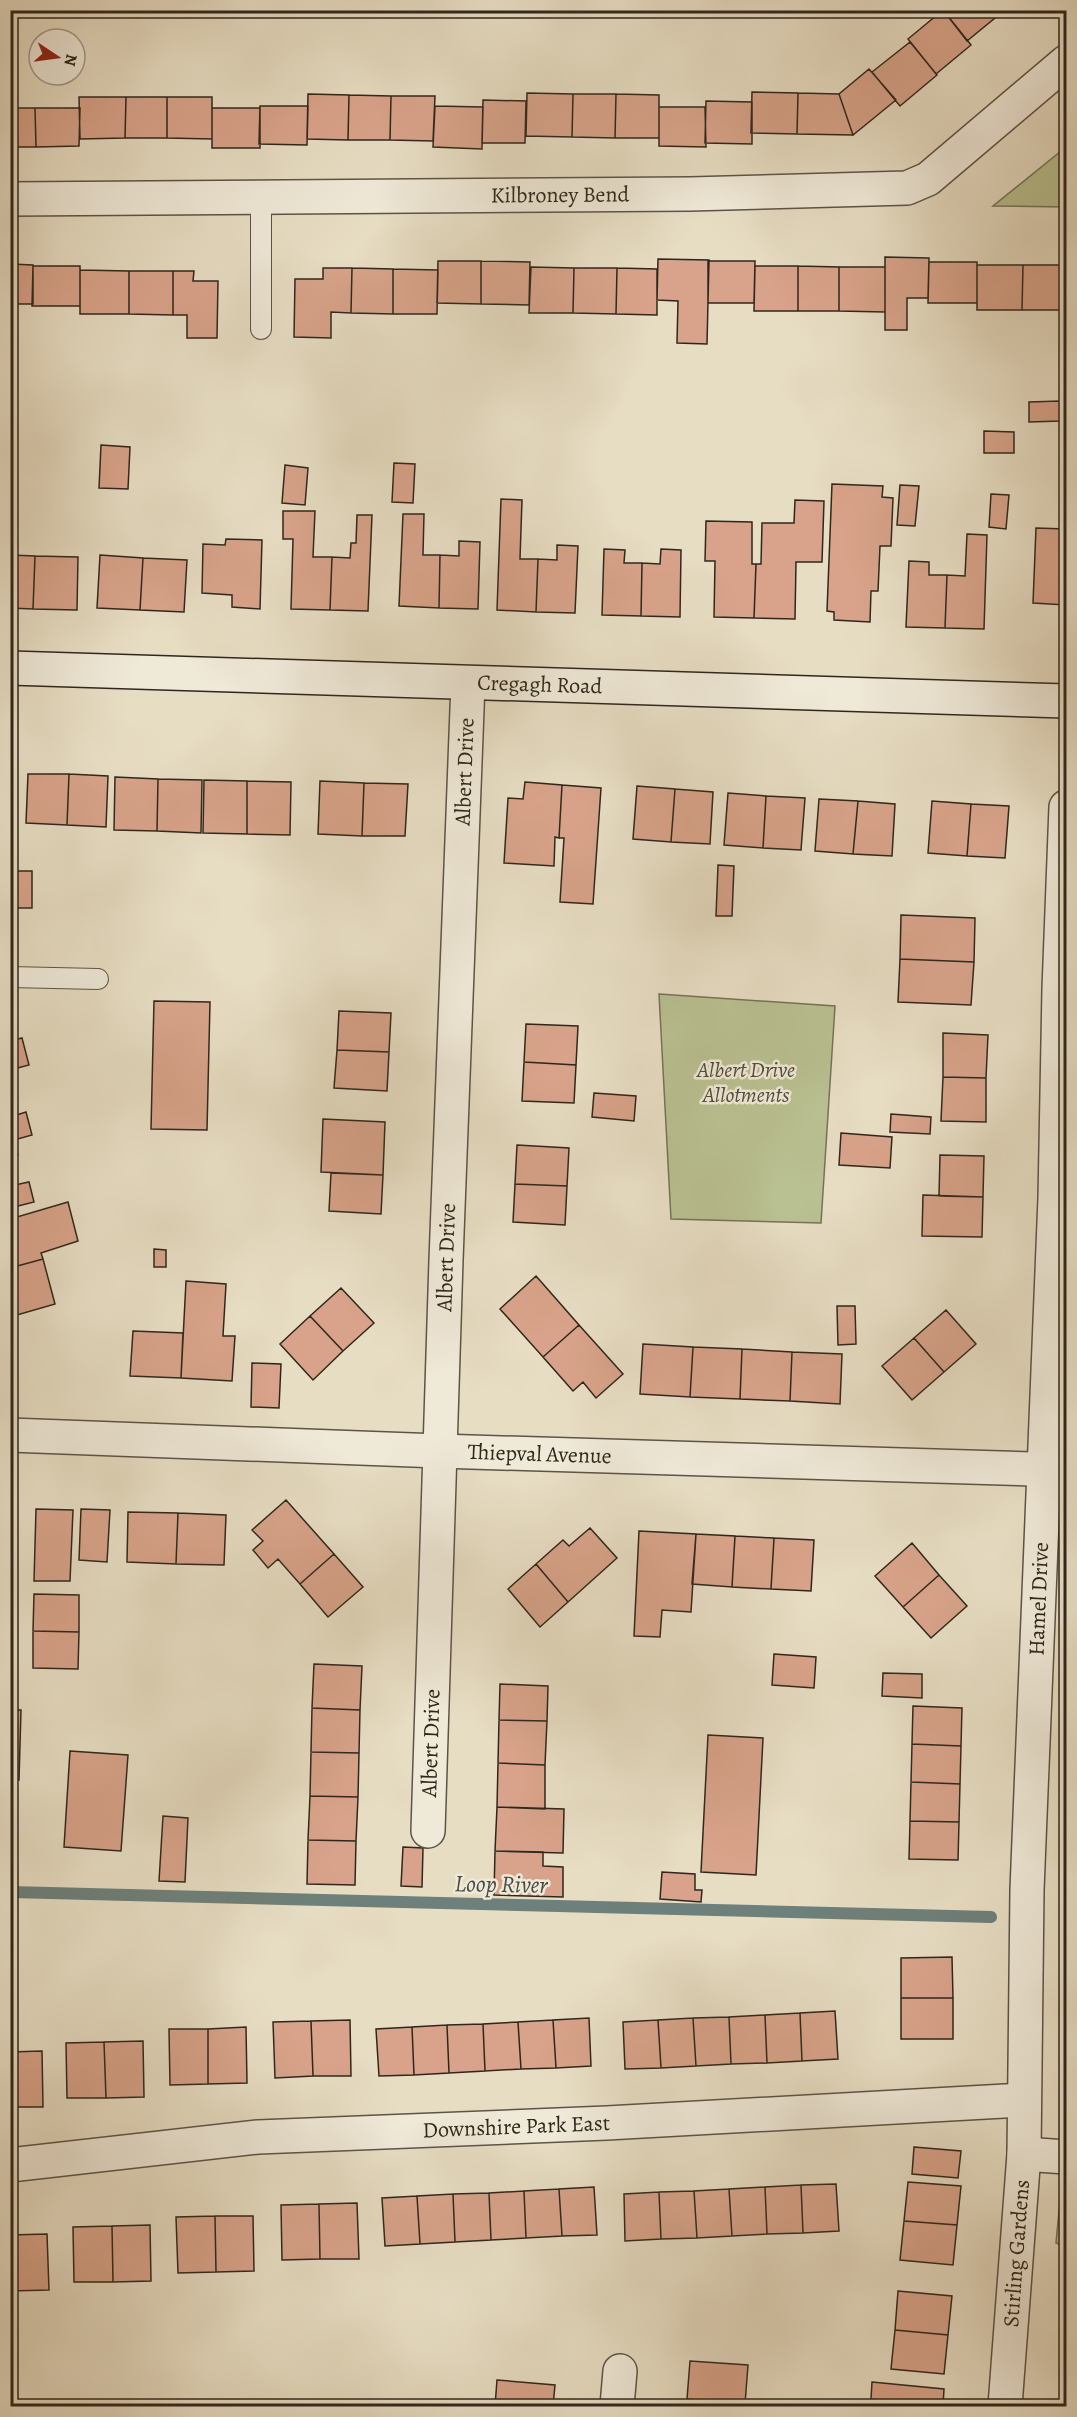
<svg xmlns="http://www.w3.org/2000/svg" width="1077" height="2417" font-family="Alegreya,serif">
<rect width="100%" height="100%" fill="#e7ddc3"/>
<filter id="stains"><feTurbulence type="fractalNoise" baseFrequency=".00333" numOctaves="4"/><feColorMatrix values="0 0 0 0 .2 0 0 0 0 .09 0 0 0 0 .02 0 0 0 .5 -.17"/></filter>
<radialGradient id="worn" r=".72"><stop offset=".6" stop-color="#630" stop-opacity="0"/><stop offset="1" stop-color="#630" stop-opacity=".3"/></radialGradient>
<path fill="#b9c091" stroke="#747457" stroke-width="1.5" d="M1066,147V207L993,206Z
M659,994L835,1006L821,1223L671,1219Z
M1066,2183V2247L1056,2243L1061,2190Z"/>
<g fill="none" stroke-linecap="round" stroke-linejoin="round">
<path stroke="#6e807b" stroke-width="12" d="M10,1892L991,1917"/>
</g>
<path fill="#d8a38a" stroke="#2f271d" stroke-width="1.5" d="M943,10L971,45L936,74L908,39Z
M943,10H999L1001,13L967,41Z
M910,42L937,75L900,106L872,72Z
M869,69L896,100L853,135L839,94Z
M752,92L798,93L797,134L751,133Z
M527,93L573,94L572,137L526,136Z
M798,93L839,94L853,135L797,134Z
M308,94L349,95L348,140L307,139Z
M573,94H616L615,138L572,137Z
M616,94L659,95V138H615Z
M349,95L391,96L390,140H348Z
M391,96H435L433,141L390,140Z
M79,97H126L125,138L80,139Z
M126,97H167V138H125Z
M167,97H212V139L167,138Z
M483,100L526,101L525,143H482Z
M706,101L752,102V144L705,143Z
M260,106H308L307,145L259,144Z
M435,106L483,107L482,149L433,147Z
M659,107H705L706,147L659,146Z
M10,108H35L36,147H10Z
M35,108H80L79,146L36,147Z
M212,108H260V148H212Z
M885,257L929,258L928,298H907V330H885Z
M658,259L709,260L707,344L677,343L678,301L657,300Z
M438,261H481V304L437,303Z
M481,261L530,262L529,305L481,304Z
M708,261H755L754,303H708Z
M929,262H977V303H928Z
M10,264L33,265V304H10Z
M977,265H1023L1022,310H977Z
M1023,265H1065V310H1022Z
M33,266H80V306H32Z
M755,266H798V311H754Z
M798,266L839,267V311H798Z
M531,267L574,268L573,313H529Z
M839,267H885V312L839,311Z
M323,268H352L351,313L331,312V338L294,337L295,279H323Z
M352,268L393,269V314L351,313Z
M574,268H617L616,314L573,313Z
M617,268L657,269V315L616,314Z
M393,269L438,270L437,314H393Z
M80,270L129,271V314H80Z
M129,271H173V315L129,314Z
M173,271H194L193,281H218L217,338H187V315H173Z
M1060,401L1061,421L1029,422V402Z
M984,431L1014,432V453H984Z
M101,445L130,447L128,489L99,488Z
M394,463L415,464L413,503L392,502Z
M285,465L308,468L305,505L282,503Z
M832,484L883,486L882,497L893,498L891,546H880L878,591H871L870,622L834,620V612L827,611Z
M900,485L919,486L915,526L897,525Z
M991,494L1009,495L1006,529L989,527Z
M501,499L522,500L520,559H538L536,612L497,610Z
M795,500L824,501L822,562H796L795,619L754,618L756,564H761L762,523H794Z
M283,511H315L313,557H332L330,610L291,609L293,539H283Z
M403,514H424L423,555H440L439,608L399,606Z
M357,515H372L368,611L330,610L332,557L350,558L351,543H356Z
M706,521L752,522V564H756L754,618L714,617L715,561H705Z
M1036,528L1066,529V605L1033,603Z
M967,534L987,535L984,629L945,628L947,575L965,576Z
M226,539L262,540L260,609L232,607V595L202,593L203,544L225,545Z
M459,541L480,542L478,609L439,608L440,555L459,556Z
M557,545L578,546L575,613L536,612L538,559L557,560Z
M604,549L625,550L624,563H642L641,616L602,615Z
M661,549L681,550L680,617L641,616L642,563L660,564Z
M10,555L35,556L33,609L10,608Z
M100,555L143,558L140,610L97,608Z
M35,556L78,557L77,610L33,609Z
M143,558L187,560L184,612L140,610Z
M909,561L929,562V575H947L945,628L906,627Z
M28,774H69L67,825L26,823Z
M69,774L108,776L106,827L67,825Z
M115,777L158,779L157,831L114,830Z
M158,779L202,780L201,833L157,831Z
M204,780L247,781V834L203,833Z
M247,781L291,782L290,835L247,834Z
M320,781L364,783L362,836L318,834Z
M525,782L562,785L559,838L555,837L554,866L504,863L508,798L523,799Z
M364,783L408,784L405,836H362Z
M562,785L601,788L593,904L560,902L564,838H559Z
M637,786L675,789L671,842L633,839Z
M675,789L713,792L710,844L671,842Z
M728,793L766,796L763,848L724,845Z
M766,796L805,798L801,850L763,848Z
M819,799L858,801L853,854L815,851Z
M858,801L895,804L892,856L853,854Z
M932,801L971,804L967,856L928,853Z
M971,804L1009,806L1005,858L967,856Z
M718,865L734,866L732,916H716Z
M13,871H32V908H13Z
M901,915L975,918L974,962L900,959Z
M900,959L974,962L971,1005L898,1002Z
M154,1001L210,1002L207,1130L151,1129Z
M339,1011L391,1013L389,1052L337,1050Z
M526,1024L578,1026L576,1065L524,1062Z
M943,1033L988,1035L986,1078L943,1077Z
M22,1038L29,1065L10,1070V1041Z
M337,1050L389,1052L387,1091L334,1088Z
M524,1062L576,1065L574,1103L522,1101Z
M943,1077L986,1078V1122L941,1121Z
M594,1093L636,1096L634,1121L592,1117Z
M26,1112L32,1135L14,1140L18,1155L10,1157V1117Z
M891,1114L931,1117L930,1134L890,1132Z
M323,1119L385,1122L383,1175L321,1172Z
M841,1133L892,1137L890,1168L839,1165Z
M517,1145L569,1148L567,1186L515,1184Z
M940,1155L984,1156L983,1197L939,1196Z
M331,1173L383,1175L381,1214L329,1211Z
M29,1182L34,1202L10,1208V1186Z
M515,1184L567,1186L565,1225L513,1222Z
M923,1195L983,1197L982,1237L922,1236Z
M68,1202L78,1241L41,1253L43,1259L10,1268V1219Z
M154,1249L166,1250V1267H154Z
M43,1259L55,1304L10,1317V1268Z
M536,1276L579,1325L543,1357L500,1309Z
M186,1281L226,1284L223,1336H235L232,1381L181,1378Z
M341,1288L374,1323L343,1351L310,1316Z
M837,1306H855L856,1344L838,1345Z
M946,1310L976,1344L944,1372L914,1338Z
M310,1316L343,1351L313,1380L280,1344Z
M579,1325L623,1374L596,1398L583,1382L573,1391L543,1357Z
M133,1331L183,1333L181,1378L130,1376Z
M914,1338L944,1372L912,1400L882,1366Z
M643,1344L693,1347L690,1397L640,1394Z
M693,1347L742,1349L740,1399L690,1397Z
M742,1349L792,1352L790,1401L740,1399Z
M792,1352L842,1354L840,1404L790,1401Z
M252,1363L281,1364L279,1408L251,1407Z
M286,1500L334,1554L300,1584L278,1559L268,1568L253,1550L263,1541L252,1530Z
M36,1509L73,1510L70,1581H34Z
M81,1509L110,1510L107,1562L79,1560Z
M128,1512L178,1513L176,1564L127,1562Z
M178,1513L226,1515L224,1565L176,1564Z
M590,1528L617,1558L568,1602L536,1564L563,1540L569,1546Z
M639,1531L696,1534L691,1612L662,1610L660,1637L634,1636Z
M696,1534L735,1536L732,1587L692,1584Z
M735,1536L774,1538L771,1589L732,1587Z
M774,1538L814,1540L811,1591L771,1589Z
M912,1543L939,1575L903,1607L875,1576Z
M334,1554L363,1587L328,1617L300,1584Z
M536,1564L568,1602L540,1627L508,1589Z
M939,1575L967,1606L931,1638L903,1607Z
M34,1594L79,1595V1632L33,1631Z
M33,1631L79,1632L78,1669L33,1668Z
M774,1654L816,1657L814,1688L772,1685Z
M314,1664L362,1666L360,1710L312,1708Z
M883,1673L922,1674V1698L882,1696Z
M500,1684L548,1686L547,1721L499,1720Z
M913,1706L962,1708L961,1746L912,1744Z
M312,1708L360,1710L359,1753L311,1752Z
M10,1710H21L19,1780H10Z
M499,1720L547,1721L545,1765L498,1763Z
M708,1735L763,1738L756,1875L701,1872Z
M912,1744L961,1746L960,1784L911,1782Z
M70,1751L128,1755L121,1851L64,1847Z
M311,1752L359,1753L358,1797L310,1796Z
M498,1763L545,1765V1809L497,1807Z
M911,1782L960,1784L959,1822L910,1821Z
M310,1796L358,1797L356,1841L308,1840Z
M497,1807L564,1809L563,1853L495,1851Z
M163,1816L188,1818L185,1882L159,1881Z
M910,1821L959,1822L958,1860L909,1859Z
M308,1840L356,1841L355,1885L307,1884Z
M403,1847L423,1848L422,1887L401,1886Z
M495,1851L543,1852V1866L563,1867V1897L494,1895Z
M662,1872L695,1874V1890H702L701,1902L660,1899Z
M952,1957L953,1998H901V1958Z
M901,1998H953V2039H901Z
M835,2011L838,2059L802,2061L800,2013Z
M800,2013L802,2061L767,2063L765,2015Z
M765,2015L767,2063L731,2064L729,2017Z
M729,2017L731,2064L696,2066L693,2018Z
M589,2018L591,2066L556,2068L553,2020Z
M693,2018L696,2066L661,2068L658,2020Z
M350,2020L351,2076H313L311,2021Z
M553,2020L556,2068L521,2069L518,2022Z
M658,2020L661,2068L625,2069L623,2022Z
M311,2021L313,2076L275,2078L273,2022Z
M518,2022L521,2069L485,2071L483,2024Z
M483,2024L485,2071L449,2073L447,2025Z
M447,2025L449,2073L414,2075L412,2027Z
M246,2027L247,2083L208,2084V2029Z
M412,2027L414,2075L379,2076L376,2029Z
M169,2029H208V2084L170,2085Z
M143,2041L144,2097L106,2098L104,2042Z
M104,2042L106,2098H67L66,2043Z
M42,2051L43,2107H10V2052Z
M914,2147L961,2151L958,2178L912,2174Z
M908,2182L961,2186L957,2225L904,2221Z
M836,2184L839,2231L803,2233L801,2185Z
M801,2185L803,2233L767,2234L765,2187Z
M594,2187L597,2235L562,2236L559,2189Z
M765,2187L767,2234L732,2236L729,2189Z
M559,2189L562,2236L526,2238L524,2191Z
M729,2189L732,2236L697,2238L694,2191Z
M524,2191L526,2238L491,2240L489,2193Z
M694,2191L697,2238L661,2239L659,2192Z
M659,2192L661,2239L625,2241L624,2194Z
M489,2193L491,2240L455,2242L453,2194Z
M453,2194L455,2242L420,2244L417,2196Z
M417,2196L420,2244L385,2246L382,2198Z
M357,2203L359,2259H320L319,2204Z
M319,2204L320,2259L282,2260L281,2205Z
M215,2216H253L254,2271L216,2272Z
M215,2216L216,2272L178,2273L176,2217Z
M904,2221L957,2225L953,2265L900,2260Z
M150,2225L151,2281L113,2282L112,2226Z
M112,2226L113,2282H74L73,2227Z
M47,2234L49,2290L10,2291V2235Z
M898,2291L952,2296L948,2335L895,2330Z
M895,2330L948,2335L944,2374L891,2369Z
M690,2361L748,2365L745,2404L687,2399Z
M497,2380L555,2385L553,2406H495Z
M872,2382L944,2389L943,2406H889L890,2401L871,2399Z
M687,2399L745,2404L744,2406H687Z"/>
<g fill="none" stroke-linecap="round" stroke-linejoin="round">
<g stroke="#5d5446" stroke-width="22">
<path id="lane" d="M261,197V329
M10,977L98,979"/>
</g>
<g stroke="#5d5446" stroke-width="36">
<g id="street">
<path id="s1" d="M10,199L690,194L907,188L928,179L1066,62"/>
<path id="s2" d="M10,1435L439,1451L1066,1470"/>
<path id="s3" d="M428,1831L446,1260L468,683"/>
<path d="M1024,2154L1066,2157"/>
<path id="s4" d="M10,2165L258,2137L607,2123L1024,2100"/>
<path d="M617,2406L620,2371"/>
<path id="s5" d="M1005,2406L1024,2154L1027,1890L1055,1198L1059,989L1066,807"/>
</g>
</g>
<g stroke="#2f271d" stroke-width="36">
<g id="secondary">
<path id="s6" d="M10,668L1066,701"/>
</g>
</g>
<use href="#lane" stroke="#efe9d8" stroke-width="20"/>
<use href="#street" stroke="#efe9d8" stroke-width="33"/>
<use href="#secondary" stroke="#efe9d8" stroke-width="33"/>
</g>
<g text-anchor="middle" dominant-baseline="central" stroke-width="5" stroke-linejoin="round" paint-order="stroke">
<g font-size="22" fill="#2f271d" stroke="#efe9d8">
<text stroke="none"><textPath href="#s1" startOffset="550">Kilbroney Bend</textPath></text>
<text stroke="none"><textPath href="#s6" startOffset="530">Cregagh Road</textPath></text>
<text stroke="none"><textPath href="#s3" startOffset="1060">Albert Drive</textPath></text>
<text stroke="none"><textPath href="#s3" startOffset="574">Albert Drive</textPath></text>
<text stroke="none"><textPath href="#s2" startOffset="530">Thiepval Avenue</textPath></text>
<text stroke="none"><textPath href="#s5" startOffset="808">Hamel Drive</textPath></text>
<text stroke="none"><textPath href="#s3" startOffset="88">Albert Drive</textPath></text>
<text stroke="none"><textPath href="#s4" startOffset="508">Downshire Park East</textPath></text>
<text stroke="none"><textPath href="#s5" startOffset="153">Stirling Gardens</textPath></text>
</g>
<g font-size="22" font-style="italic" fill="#524d3a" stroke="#efe9d8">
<text x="746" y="1070">Albert Drive<tspan x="746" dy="25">Allotments</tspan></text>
</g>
<g font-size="24" font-style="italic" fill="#494c44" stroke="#efe9d8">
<text transform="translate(501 1884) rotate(1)">Loop River</text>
</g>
</g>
<rect width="1077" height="2417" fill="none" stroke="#e7ddc3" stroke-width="36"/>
<rect x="12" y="12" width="1053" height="2393" fill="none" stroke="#2f271d" stroke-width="3"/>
<rect x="18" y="18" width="1041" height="2381" fill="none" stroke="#2f271d" stroke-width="1.5"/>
<g transform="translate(57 57) rotate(103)"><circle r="28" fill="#efe9d8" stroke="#a29b8d" stroke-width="1.5"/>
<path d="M0-4.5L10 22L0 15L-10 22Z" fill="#8f2418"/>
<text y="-9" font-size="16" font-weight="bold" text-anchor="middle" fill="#2f271d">N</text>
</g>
<rect width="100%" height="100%" filter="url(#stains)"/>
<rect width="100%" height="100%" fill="url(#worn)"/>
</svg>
